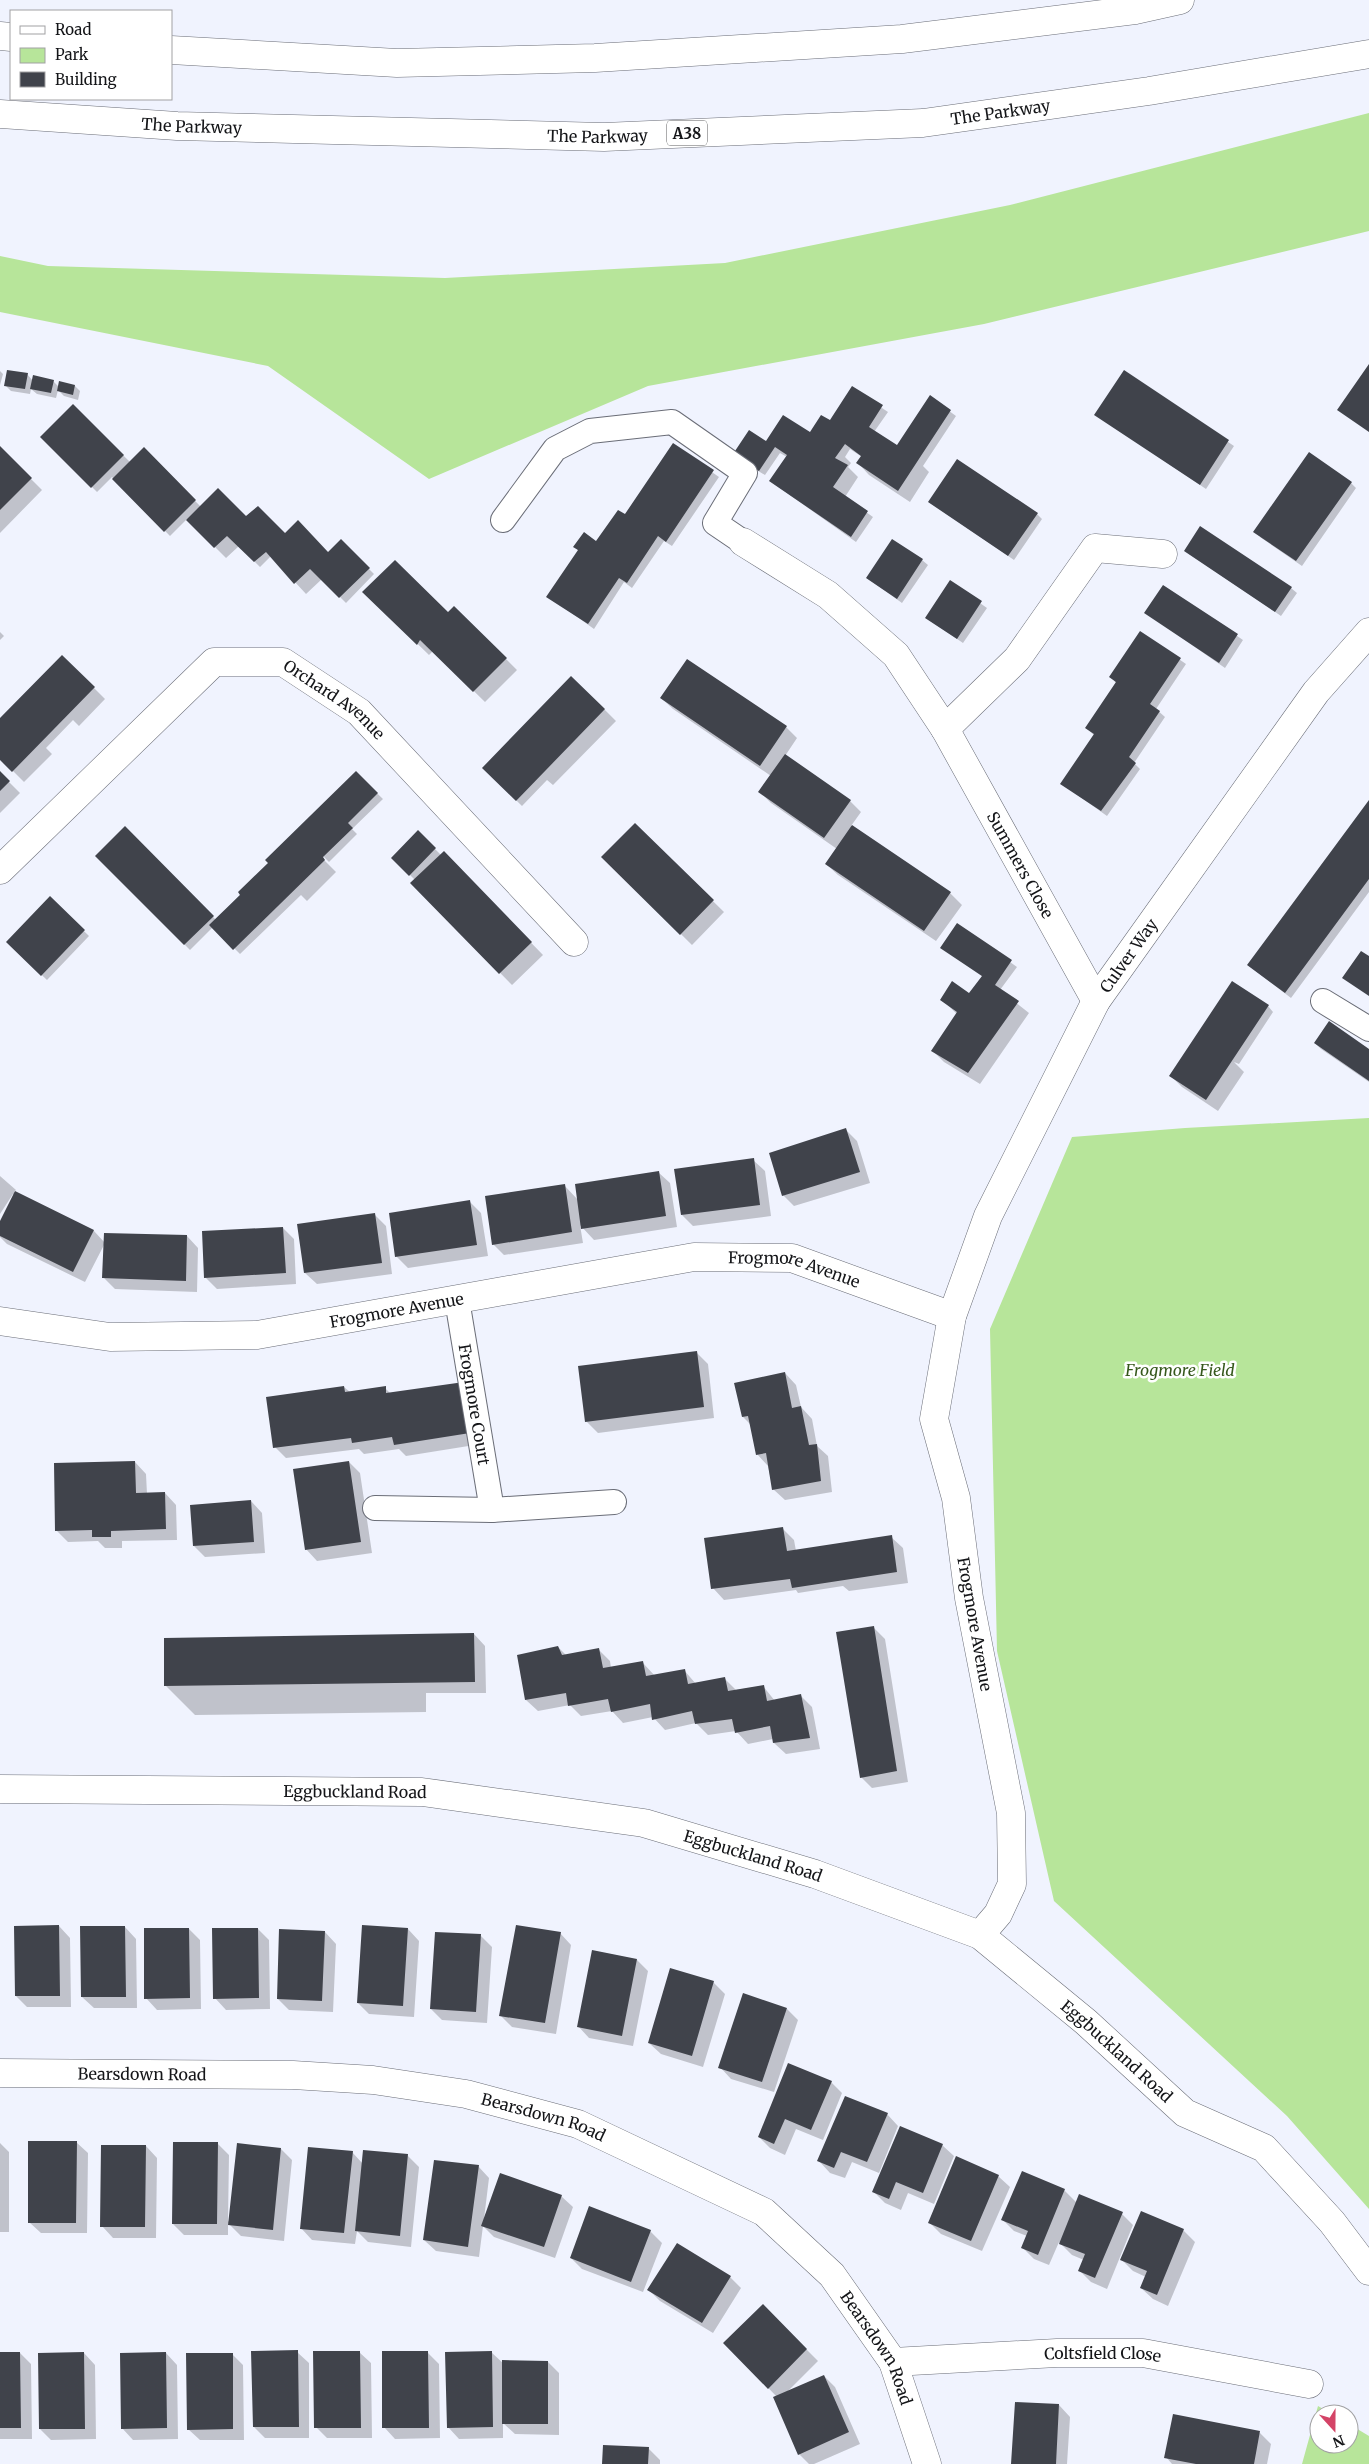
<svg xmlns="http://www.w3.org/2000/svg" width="1369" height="2464" font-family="Merriweather,serif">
<rect width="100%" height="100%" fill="#f0f3fe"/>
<path fill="#b7e59a" d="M1369,113V231L984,324L648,386L429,479L268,366L0,312V256L48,266L445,278L725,263L1010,205Z
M1369,1118V2209L1287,2116L1054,1901L997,1651L990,1329L1072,1137L1185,1128Z
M1318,2406L1332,2414H1319V2444H1349V2424L1369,2436V2464H1302Z"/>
<path fill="#0003" d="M0,371L3,374L0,385Z
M1124,372L1234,446L1206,489L1096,415Z
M27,374L33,381H53L59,387L75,386L80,391L78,400L64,396L58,390L56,398L37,394L31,389L30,394L11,391L6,386Z
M852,388L888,412L874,432L902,450L930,397L956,416L923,466L929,472L910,502L869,475L858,463L862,457L850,449L845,457L851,463L848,467L858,477L845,497L873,517L856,542L770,481L787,457L780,453L765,475L740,460L771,446L810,433L831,422Z
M73,406L130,462L144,449L201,507L247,518L328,553L341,541L374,574L346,603L322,579L306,594L271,556L260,567L239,546L226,558L187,519L170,536L112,477L97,492L42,437Z
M673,445L719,477L672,546L664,541L632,588L624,582L594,629L548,596L579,551L575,547L596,542L625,515Z
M0,448L42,490L0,533Z
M1351,483L1356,488L1302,566L1260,537Z
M929,502L1037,514L1042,519L1014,560Z
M1185,551L1291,588L1297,593L1281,616Z
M922,560L928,565L902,603L867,578Z
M950,582L987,608L963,643L926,618Z
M1164,586L1243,640L1225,668L1146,613Z
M454,607L517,670L485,702L433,651L429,655L395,622L448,614Z
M0,632L4,636L0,640Z
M1141,633L1186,664L1156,709L1165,717L1134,763L1140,769L1107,816L1062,784L1094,735L1086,728L1116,683L1111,677Z
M62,656L105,699L79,726L73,720L46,748L52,754L24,782L0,758V719Z
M661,698L786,727L797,738L785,756L850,801L861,812L851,826L950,893L962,905L936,941L838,875L826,864L837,849L771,803L760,792L771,776L673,709Z
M604,709L616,721L553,785L547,780L522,806L483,768Z
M0,773L20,793L0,813Z
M356,773L383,799L352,829L357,834L329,862L304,837L303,839L336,872L307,901L301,895L240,954L213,927L190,950L97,856L125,828L216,920Z
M1369,803V892L1291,998L1248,965Z
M418,832L441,855L444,853L543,955L512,985L412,883L415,880L393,858Z
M659,848L724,912L692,945L603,857Z
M50,898L89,936L47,980L7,942Z
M958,925L1017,967L1000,990L1029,1013L980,1084L944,1062L933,1051L957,1014L941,999L970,995L983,977L942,948Z
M1268,1006L1273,1012L1239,1064L1234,1062L1244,1072L1218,1111L1182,1087L1171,1076Z
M1315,1043L1369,1050V1082L1321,1049Z
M846,1130L857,1141L870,1183L794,1206L783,1195Z
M753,1160L765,1171L771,1216L693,1226L682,1215Z
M658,1172L670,1183L677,1227L594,1240L580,1225L583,1243L504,1255L493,1244L564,1185L578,1200Z
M0,1176L16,1190L14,1192L94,1231L105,1243L187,1236L198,1248L197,1292L115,1289L104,1278L105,1243L85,1282L7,1244L0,1237V1224L14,1195L13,1194L0,1214Z
M470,1202L481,1213L488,1256L408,1268L396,1256Z
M374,1214L386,1226L392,1274L317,1284L305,1273L299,1225Z
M283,1228L294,1239L296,1284L217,1289L205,1277Z
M696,1352L708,1364L714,1418L598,1433L586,1421Z
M785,1373L796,1385L801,1407L812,1419L817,1446L828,1456L832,1492L785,1500L773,1489L768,1466L757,1454L751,1425L743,1417L736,1384Z
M464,1384L481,1444L406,1456L399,1449L364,1454L359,1449L286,1458L275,1447L344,1387L350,1392L385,1388L391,1394Z
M135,1462L146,1474L147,1494L165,1493L176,1505L177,1540L122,1541V1548H105L98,1541L68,1542L56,1530Z
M349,1462L360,1473L372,1553L317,1561L306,1549Z
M251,1501L262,1513L265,1553L205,1557L194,1546Z
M783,1529L794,1540L796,1551L891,1537L903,1548L908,1583L849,1591L843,1586L798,1593L796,1590L724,1600L713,1588Z
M873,1627L885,1639L908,1782L872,1788L861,1777Z
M474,1634L485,1646L486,1693H426V1712L195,1715L165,1685Z
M558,1647L567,1656L598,1649L610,1661L611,1668L643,1663L655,1676L684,1670L696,1684L725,1679L736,1690L763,1686L775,1701L801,1696L812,1707L820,1749L786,1754L774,1743L773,1739L748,1744L736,1731L708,1735L696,1723L665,1730L653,1717L623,1723L612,1711L581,1716L570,1705L538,1711L526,1700Z
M59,1926L70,1938L71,2007H27L16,1996Z
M125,1927L136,1939L137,2008H94L82,1997Z
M189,1929L200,1940L201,2009L157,2010L146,1998Z
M258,1929L269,1940L270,2009L226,2010L215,1998Z
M408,1929L419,1941L414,2017L369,2014L358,2003Z
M325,1932L336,1944L333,2012L289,2010L278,1999Z
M560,1933L571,1945L556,2034L512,2027L501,2016Z
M481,1936L492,1947L487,2023L442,2020L431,2009Z
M593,1951L637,1960L648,1971L633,2046L589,2038L578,2026Z
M713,1982L725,1994L703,2067L661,2054L649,2043Z
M787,2009L798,2020L774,2092L731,2079L720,2067Z
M831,2082L842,2093L823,2140L796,2129L785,2155L770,2148L759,2137Z
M887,2114L898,2126L879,2173L852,2162L845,2178L830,2173L819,2161Z
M76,2142L88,2153L87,2233H41L29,2222Z
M0,2143L9,2152V2232H0Z
M218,2144L229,2155L228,2222L281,2149L292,2160L284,2241L241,2236L228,2223V2235H184L173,2224Z
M942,2145L954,2156L934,2204L908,2193L901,2210L885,2203L874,2192Z
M146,2146L157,2158L156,2238H113L102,2226Z
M352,2152L363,2164L407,2155L419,2167L411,2247L368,2242L357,2231L355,2244L312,2240L301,2228Z
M478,2166L489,2178L484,2219L561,2196L573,2207L555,2258L494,2237L483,2226L479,2257L436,2251L424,2240Z
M998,2176L1010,2187L982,2251L941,2234L929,2222Z
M1064,2190L1077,2203L1122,2214L1133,2225L1107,2289L1091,2282L1080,2271L1084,2260L1072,2255L1059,2242L1049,2265L1034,2259L1023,2248L1027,2236L1014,2231L1003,2220Z
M1183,2230L1195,2242L1168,2306L1153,2299L1141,2288L1146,2277L1133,2271L1122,2260Z
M650,2231L662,2243L643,2292L582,2269L571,2258Z
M730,2277L741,2288L713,2333L660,2301L649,2290Z
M763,2306L818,2361L786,2393L824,2376L835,2387L860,2444L814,2464H809L799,2454L777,2397L725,2343Z
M297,2352L309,2363V2438H265L254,2427Z
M359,2352L371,2363L372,2438H327L316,2427Z
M491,2352L504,2364L548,2362L559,2373V2435L515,2434L503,2423V2438L459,2439L448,2427Z
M0,2353H20L31,2364L32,2439H0Z
M84,2353L95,2365L96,2439L51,2440L40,2429Z
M166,2353L177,2365L178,2439L133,2440L122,2428Z
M428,2353L439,2364L440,2438L395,2439L384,2427Z
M232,2354L243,2365L244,2440H200L188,2429Z
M1059,2405L1070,2417L1067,2464H1012Z
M1260,2433L1271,2444L1267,2464H1172L1166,2457Z
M649,2449L660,2460V2464H603Z"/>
<path fill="#40434b" d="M1369,364V432L1337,410Z
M7,370L28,373L25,389L4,386Z
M1124,370L1229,440L1200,485L1094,415Z
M33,375L54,380L51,393L30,389Z
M59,381L75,385L73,395L57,391Z
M852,386L883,405L869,427L897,445L930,395L951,410L898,491L856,463L861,456L845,444L835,458L848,465L833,487L868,511L851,537L769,481L787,455L775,447L759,471L733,454L749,430L766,441L783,415L810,432L821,415L830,420Z
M73,404L124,455L91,488L40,437Z
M673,443L714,470L666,542L658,536L627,583L619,578L588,624L546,597L578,550L573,547L584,532L596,541L618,510L625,514Z
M0,446L32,478L0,510Z
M144,447L196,500L164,532L112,479Z
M1309,452L1352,482L1296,561L1253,532Z
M957,459L1038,513L1008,556L928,502Z
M218,488L246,516L258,506L285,533L298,520L328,552L341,539L370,568L339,598L310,569L294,584L266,552L254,562L227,536L214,548L186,520Z
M1200,526L1292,587L1275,612L1184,551Z
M892,539L923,559L897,599L866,578Z
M395,560L448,612L454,606L507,658L473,692L420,640L417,645L362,592Z
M950,580L982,601L957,639L925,618Z
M1163,585L1238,634L1219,663L1144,613Z
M1140,631L1181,658L1150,704L1160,711L1129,757L1136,763L1101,811L1060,784L1094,734L1085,728L1116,682L1109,677Z
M62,655L95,687L12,772L0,760V718Z
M687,659L787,726L760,766L660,698Z
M571,676L605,709L516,801L482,768Z
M785,754L851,800L824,838L758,792Z
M0,771L10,781L0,791Z
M356,771L378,793L348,823L353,828L323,857L325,860L233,950L209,925L240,895L238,892L268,863L265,860Z
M1369,800V879L1285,993L1247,965Z
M635,823L714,900L680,935L601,857Z
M852,825L951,892L924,931L825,864Z
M125,826L214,916L184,945L95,856Z
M418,830L436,848L409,876L391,858Z
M444,851L532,942L499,974L410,883Z
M50,896L85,930L41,976L6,942Z
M957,923L1012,960L995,985L1019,1001L968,1073L931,1051L957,1012L940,1000L952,981L969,993L982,976L940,948Z
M1361,951L1369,956V996L1342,978Z
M1232,981L1269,1005L1206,1100L1169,1076Z
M1329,1021L1369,1049V1081L1314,1043Z
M846,1128L860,1172L782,1196L769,1153Z
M754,1158L760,1205L681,1215L674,1169Z
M659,1171L666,1216L581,1229L575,1184Z
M565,1184L572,1232L492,1245L485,1196Z
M15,1191L94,1230L73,1272L0,1236V1221Z
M470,1200L477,1245L395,1257L389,1213Z
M375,1213L382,1263L304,1273L297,1224Z
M283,1227L286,1273L204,1278L202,1231Z
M104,1233L187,1235L186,1281L102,1278Z
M697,1351L704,1407L585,1422L578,1366Z
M785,1372L792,1408L801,1406L809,1445L817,1444L821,1481L772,1490L766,1453L756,1455L748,1416L742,1417L734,1383Z
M464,1382L470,1433L394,1445L392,1437L352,1443L351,1438L273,1448L266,1397L344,1386L345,1392L386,1386V1393Z
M135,1461L136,1493L165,1492L166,1529L111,1531V1537H92V1530L55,1531L54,1463Z
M349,1461L361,1542L305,1550L293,1469Z
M251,1500L254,1542L193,1546L190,1505Z
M783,1527L787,1551L892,1535L897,1572L792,1588L790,1579L711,1589L704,1538Z
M874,1626L897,1771L860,1778L836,1632Z
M474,1633L475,1682L164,1686V1638Z
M558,1646L562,1655L599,1648L603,1668L643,1661L646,1676L685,1669L688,1684L725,1677L728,1691L764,1685L767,1701L801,1694L810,1738L773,1743L770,1726L735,1733L732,1719L695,1724L692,1711L652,1720L650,1704L611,1712L608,1699L568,1706L566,1693L525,1700L517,1655Z
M59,1925L60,1996H15L14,1926Z
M362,1925L408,1928L403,2006L357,2003Z
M516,1925L561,1932L545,2023L499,2016Z
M80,1926H125L126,1997H81Z
M144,1928H189L190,1998L144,1999Z
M212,1928H258L259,1998L213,1999Z
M279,1929L325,1931L322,2001L277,1999Z
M435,1932L481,1934L476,2012L430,2009Z
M592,1950L637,1959L622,2036L577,2027Z
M670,1968L714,1981L692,2056L648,2043Z
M743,1993L787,2008L762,2082L718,2068Z
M788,2063L832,2081L811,2130L785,2119L774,2144L758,2137Z
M845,2096L888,2113L867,2162L841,2152L834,2168L817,2161Z
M900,2126L943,2144L923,2193L896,2182L889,2199L872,2192Z
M28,2141H77L76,2223H28Z
M173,2142H218L217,2224H172Z
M237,2143L281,2148L273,2230L228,2225Z
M101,2145H146L145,2227H100Z
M308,2147L353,2151L344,2233L300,2229Z
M363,2150L408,2154L400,2236L355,2231Z
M956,2156L999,2175L971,2241L928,2223Z
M434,2160L479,2165L468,2247L423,2240Z
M1022,2171L1065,2189L1038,2255L1021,2248L1028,2231L1001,2220Z
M500,2173L562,2195L544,2247L481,2226Z
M1079,2194L1123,2212L1095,2278L1078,2271L1085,2254L1059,2244Z
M589,2206L651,2230L631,2282L570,2258Z
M1141,2211L1184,2229L1157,2295L1140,2288L1147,2271L1120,2260Z
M677,2243L731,2276L702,2323L647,2290Z
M763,2304L807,2349L768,2389L723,2343Z
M298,2350L299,2427H253L251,2351Z
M313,2351H360L361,2428H314Z
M382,2351H428L429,2428H382Z
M492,2351L493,2427L447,2428L445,2352Z
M0,2352H20L21,2428H0Z
M84,2352L85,2429H39L38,2353Z
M166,2352L167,2428L121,2429L120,2353Z
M186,2353H233V2429L187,2430Z
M502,2360L548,2361V2424H502Z
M824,2375L849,2432L798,2455L773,2397Z
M1015,2402L1059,2404L1056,2464H1011Z
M1173,2414L1260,2431L1254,2464H1196L1164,2458Z
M603,2445L649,2447L648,2464H602Z"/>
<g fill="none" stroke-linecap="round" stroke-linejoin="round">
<g stroke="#6a6d77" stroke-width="26">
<g id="lane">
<path d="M503,520L555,449L590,431L672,422L745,473L715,523L743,542"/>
<path d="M1323,1001L1369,1029"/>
<path id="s1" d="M457,1300L492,1510"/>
<path d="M375,1508L492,1510L614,1502"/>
</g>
</g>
<g stroke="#6a6d77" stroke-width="29">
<g id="street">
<path id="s2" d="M743,542L828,595L896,655L945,729L1096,1001"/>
<path d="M945,729L1017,659L1095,548L1163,554"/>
<path id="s3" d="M0,870L214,662H283L359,712L574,942"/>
<path id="s4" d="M0,1321L110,1337L257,1335L694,1257L792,1258L952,1316"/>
<path id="s5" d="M0,1789L422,1792L644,1823L815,1874L980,1935L1086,2022L1185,2113L1264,2148L1332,2222L1369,2271"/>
<path id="s6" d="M980,1935L998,1914L1012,1884L1011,1813L969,1598L956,1498L934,1419L952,1316L988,1216L1096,1001L1316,692L1369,632"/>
<path id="s7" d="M0,2073L293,2075L373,2080L466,2094L578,2124L764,2212L832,2275L893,2362L927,2464"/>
<path id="s8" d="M893,2362L1057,2353H1143L1309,2384"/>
</g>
</g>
<g stroke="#6a6d77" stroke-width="29">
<g id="highway">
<path d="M0,36L11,37"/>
<path d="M171,50L397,63L595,58L902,39L1135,10L1180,0"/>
<path id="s9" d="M0,114L177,126L604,137L923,123L1149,91L1369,54"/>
</g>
</g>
<use href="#lane" stroke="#fff" stroke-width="24"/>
<use href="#street" stroke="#fff" stroke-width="28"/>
<use href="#highway" stroke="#fff" stroke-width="28"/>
</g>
<g text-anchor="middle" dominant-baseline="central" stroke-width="5" stroke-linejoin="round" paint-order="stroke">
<rect fill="#fff" stroke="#5a5b5d" stroke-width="1" x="667" y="120.5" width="40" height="25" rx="4"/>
<g font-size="15" font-weight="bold" fill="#141518">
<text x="687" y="133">A38</text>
</g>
<g font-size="16" fill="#141518" stroke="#fff">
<text stroke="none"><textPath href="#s9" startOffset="1002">The Parkway</textPath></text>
<text stroke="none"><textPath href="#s9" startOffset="192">The Parkway</textPath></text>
<text stroke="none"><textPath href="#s9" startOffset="598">The Parkway</textPath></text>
<text stroke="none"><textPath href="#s3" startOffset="431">Orchard Avenue</textPath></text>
<text stroke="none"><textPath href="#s2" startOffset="435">Summers Close</textPath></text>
<text stroke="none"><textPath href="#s6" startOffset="1041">Culver Way</textPath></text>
<text stroke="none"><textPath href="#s4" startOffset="804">Frogmore Avenue</textPath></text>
<text stroke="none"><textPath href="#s4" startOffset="400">Frogmore Avenue</textPath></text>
<text stroke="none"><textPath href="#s1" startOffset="106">Frogmore Court</textPath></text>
<text transform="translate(975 1624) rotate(80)">Frogmore Avenue</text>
<text stroke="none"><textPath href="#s5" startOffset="355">Eggbuckland Road</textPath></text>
<text stroke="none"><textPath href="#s5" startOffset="760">Eggbuckland Road</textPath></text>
<text stroke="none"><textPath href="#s5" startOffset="1180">Eggbuckland Road</textPath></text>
<text stroke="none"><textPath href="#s7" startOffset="142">Bearsdown Road</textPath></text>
<text stroke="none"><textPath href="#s7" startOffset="548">Bearsdown Road</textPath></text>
<text stroke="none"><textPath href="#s7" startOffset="968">Bearsdown Road</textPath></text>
<text stroke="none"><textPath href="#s8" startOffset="210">Coltsfield Close</textPath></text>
</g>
<g font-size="16" font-style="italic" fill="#36581c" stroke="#fff">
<text x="1180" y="1370">Frogmore Field</text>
</g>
</g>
<rect x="10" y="10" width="162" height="90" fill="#ffffff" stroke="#a1a1a3"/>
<rect x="20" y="26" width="25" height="8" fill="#ffffff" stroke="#a1a1a3"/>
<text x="55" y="35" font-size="15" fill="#141518">Road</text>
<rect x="20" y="48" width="25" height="15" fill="#b7e59a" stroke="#a1a1a3"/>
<text x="55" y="60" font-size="15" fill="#141518">Park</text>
<rect x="20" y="72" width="25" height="15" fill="#40434b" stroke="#a1a1a3"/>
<text x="55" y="85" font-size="15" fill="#141518">Building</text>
<g transform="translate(1334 2429) rotate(159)"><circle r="24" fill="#ffffff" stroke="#a1a1a3"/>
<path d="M0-4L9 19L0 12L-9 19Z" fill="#d44467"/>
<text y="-8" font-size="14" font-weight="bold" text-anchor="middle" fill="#141518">N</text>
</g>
</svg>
